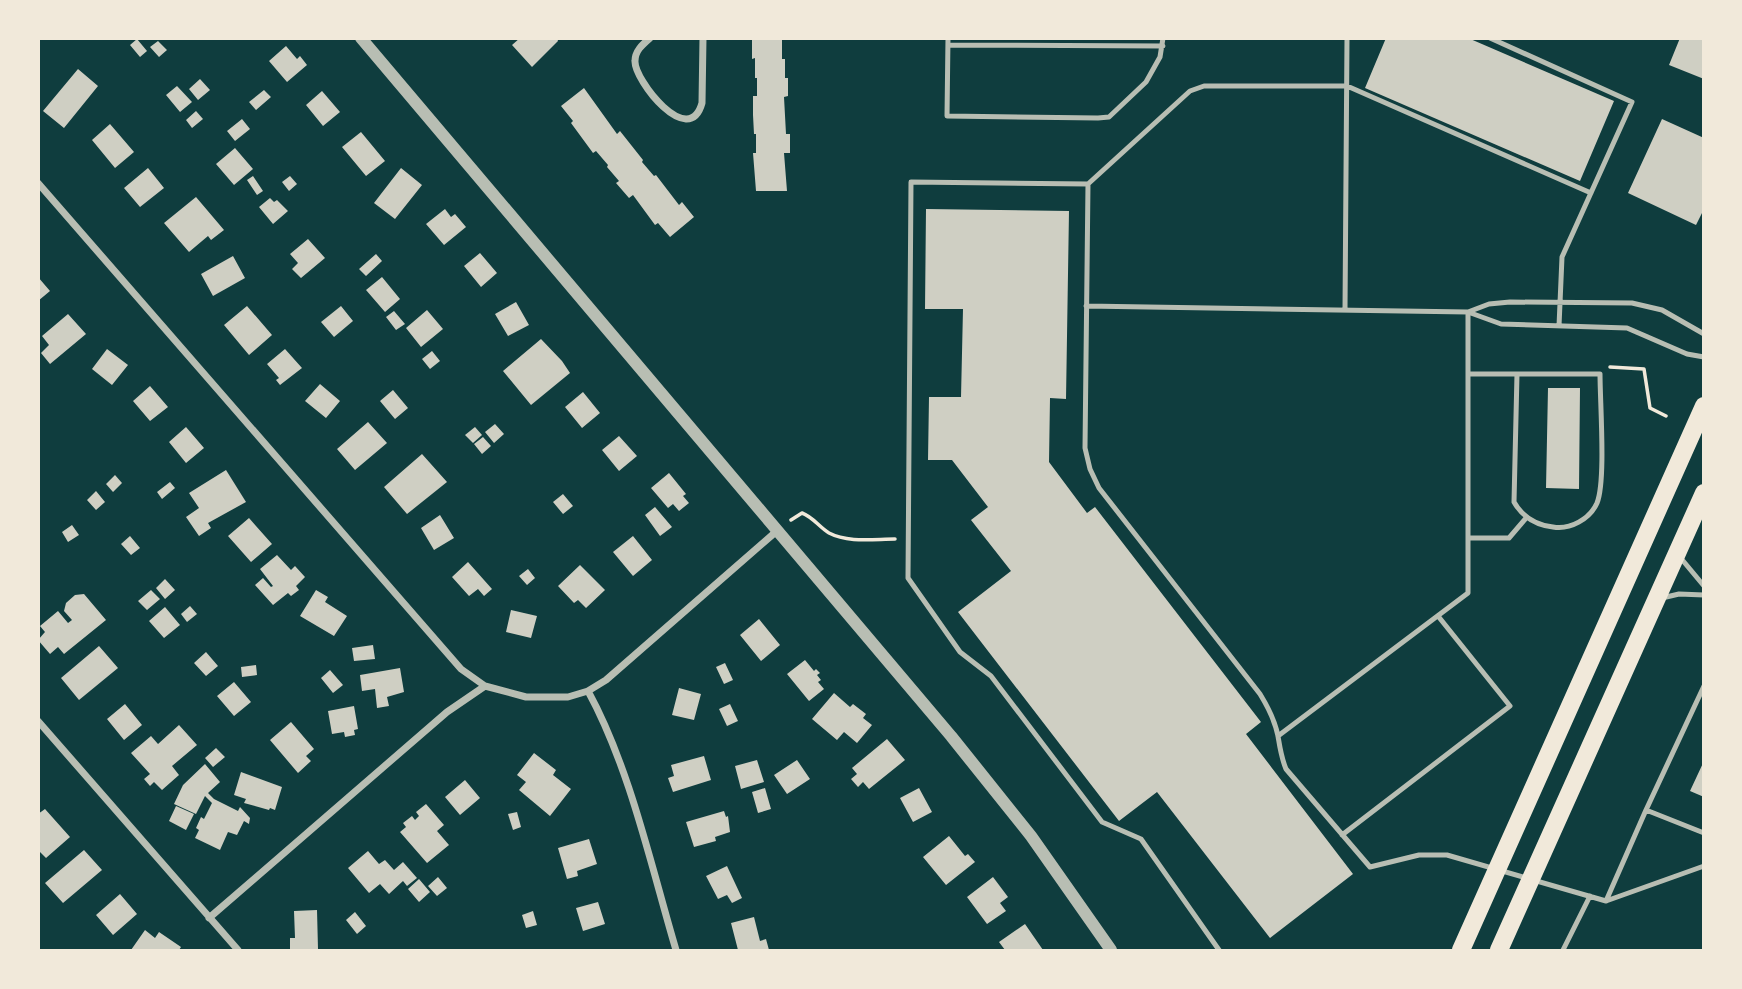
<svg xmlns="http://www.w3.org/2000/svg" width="1742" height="989" font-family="Montserrat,sans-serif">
<rect width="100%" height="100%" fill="#0f3d3e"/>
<path fill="#cfcfc3" d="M520,38H557L558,41L532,67L512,45Z
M1386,38H1468L1614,101L1580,181L1365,88Z
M1680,38H1704V79L1669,65Z
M137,39L147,51L140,57L130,45Z
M752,40H782V59H785V78H788V96L784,97L786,134H790V153H784L787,191H756L753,153H756V134H754L753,115V96H757V78H755V58L752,59Z
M158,41L167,50L159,57L150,47Z
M286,46L297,59L300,56L307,65L287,82L269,61Z
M78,69L98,86L64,128L43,111Z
M200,79L210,90L198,100L189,89Z
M177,86L192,102L180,112L166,95Z
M584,88L617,134L620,131L643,160L642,162L654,176L656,175L679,205L682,202L694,217L670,237L658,223L655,225L633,195L629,198L616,183L619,181L607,167L608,165L596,151L593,153L571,123L573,121L561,106Z
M264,90L271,97L256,110L249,102Z
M322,91L340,112L323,126L306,105Z
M196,111L203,119L192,128L186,120Z
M242,119L250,129L235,141L227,131Z
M1662,119L1704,138V209L1696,225L1628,193Z
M110,124L134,152L115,168L92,140Z
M361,132L385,161L366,176L342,147Z
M235,148L253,169L234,185L216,164Z
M148,168L164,188L140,207L124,188Z
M401,168L422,185L395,219L374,203Z
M253,176L263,191L257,195L247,180Z
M290,176L297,184L289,191L282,182Z
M196,197L224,230L211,240L208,236L189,252L164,223Z
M270,198L274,202L277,200L288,211L273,224L259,207Z
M445,209L451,217L455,214L466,227L444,245L426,224Z
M926,209L1069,211L1066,399L1050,398L1049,462L1087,513L1095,507L1261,722L1246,734L1353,874L1270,938L1157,792L1119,821L958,612L1011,571L971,520L988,507L952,460H928L929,397H961L963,309H925Z
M308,239L325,258L301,278L292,269L298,263L290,254Z
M480,253L497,273L481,287L464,266Z
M376,254L382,261L366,276L359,269Z
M233,256L245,278L213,296L201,274Z
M38,277L50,291L38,301Z
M382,277L400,299L385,312L366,290Z
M516,302L529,325L508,336L495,314Z
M247,306L272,335L249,355L224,325Z
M341,306L353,321L334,337L321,322Z
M427,310L443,329L421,347L406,328Z
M394,311L405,324L396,330L386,317Z
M68,314L86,334L50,364L41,353L49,345L42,336Z
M541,339L562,361L570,373L531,405L503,371Z
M107,349L128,365L112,385L92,369Z
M285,349L302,368L280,385L276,380L279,378L267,364Z
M432,351L440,361L430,369L422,359Z
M320,384L340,401L326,418L305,401Z
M150,386L168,407L150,421L133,401Z
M1548,388H1580L1579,489L1546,488Z
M393,390L408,408L395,419L380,401Z
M583,392L600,413L582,428L565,407Z
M368,422L387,443L355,470L337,449Z
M495,424L504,434L494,443L485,432Z
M186,427L204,448L186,463L169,442Z
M475,427L482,435L473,443L465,435Z
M619,436L637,456L619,471L602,450Z
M483,437L491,446L482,454L474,444Z
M422,454L447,482L407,514L384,487Z
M226,470L246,502L208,523L211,528L199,536L186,517L199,508L189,493Z
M669,473L686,494L683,496L689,503L679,511L673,504L668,508L651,488Z
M115,475L122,483L113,492L106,484Z
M170,482L175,488L162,499L157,492Z
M96,491L105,502L96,510L87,500Z
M563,494L573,506L563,514L553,502Z
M655,507L672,527L660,536L645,515Z
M440,515L454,538L434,550L421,528Z
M249,518L272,544L251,562L228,536Z
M72,525L79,535L68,542L62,532Z
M130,536L140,548L131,555L121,544Z
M633,536L652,560L633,576L613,552Z
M277,555L291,570L295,566L305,577L296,586L299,590L291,596L288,593L273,605L255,585L263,578L271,587L273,586L260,569Z
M468,562L492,589L484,596L478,589L469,596L452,577Z
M580,565L605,590L586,608L578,600L574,603L558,586Z
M528,569L535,578L527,585L519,576Z
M165,579L175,590L165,599L156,588Z
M151,590L160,599L147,610L138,601Z
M316,590L328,597L325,602L347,616L334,636L300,616Z
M84,594L106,620L64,654L58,647L50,654L38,640L45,632L40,626L58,611L68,623L72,620L64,611L66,603L75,595Z
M190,606L197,614L187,622L181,614Z
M165,607L180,625L164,638L149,621Z
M511,610L537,616L531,638L506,632Z
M759,619L780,645L761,661L740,635Z
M373,645L375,659L354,661L352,648Z
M99,646L118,668L79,700L61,678Z
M206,652L218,666L206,676L194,663Z
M805,660L814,671L816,669L820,673L817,675L821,680L818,682L824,689L809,701L787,674Z
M725,663L733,680L724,684L716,667Z
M256,665L257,675L242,677L241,667Z
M400,668L404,692L387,697L389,706L377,708L375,689L362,691L360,675Z
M330,670L343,685L333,693L321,678Z
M234,682L251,702L234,716L217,696Z
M679,688L701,694L694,720L672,715Z
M834,693L850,707L853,704L866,714L863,718L872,725L857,743L844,732L837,740L812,719Z
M125,704L142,725L124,740L107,719Z
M730,704L738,721L727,726L719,709Z
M354,706L358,729L354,730L355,735L345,737L344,732L332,734L328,711Z
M291,722L314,749L306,756L311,761L298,773L270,740Z
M179,725L197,745L172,766L179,775L162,790L154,782L150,786L144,779L150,774L131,753L151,736L158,744Z
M887,739L905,760L869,789L863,782L858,787L851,779L857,774L852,768Z
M216,748L225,757L213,767L205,758Z
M534,753L556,770L553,775L571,789L550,816L519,790L526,782L517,775Z
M704,756L711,780L673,792L668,778L674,776L671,765Z
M757,760L764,782L741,789L735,766Z
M797,760L810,779L787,794L774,775Z
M1704,761V797L1690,791Z
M205,764L220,782L208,793L214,799L238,811L240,807L250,818L249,824L244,821L237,835L228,832L220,850L195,838L199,830L196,828L201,817L204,819L212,803L205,796L196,814L174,804L183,785Z
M241,772L282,787L275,810L270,808L269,810L244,803L246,799L234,795Z
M465,780L480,798L460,815L445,797Z
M765,788L771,809L758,813L752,792Z
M919,788L932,812L913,822L900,798Z
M426,804L444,825L437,831L449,845L427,863L400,832L406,827L403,823L412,816L415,820L419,816L416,812Z
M176,806L194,814L186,830L169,821Z
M45,809L70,837L46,858L38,850V814Z
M724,811L726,817L728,816L730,832L715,837L716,841L694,847L686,822Z
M517,812L521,827L513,830L508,814Z
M949,836L965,856L968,854L975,862L946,885L923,857Z
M589,839L597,864L577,871L578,876L567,879L558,848Z
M84,850L102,870L63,903L45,883Z
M368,851L379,864L385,860L394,870L403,862L417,878L407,886L403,881L389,894L380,884L369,893L348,868Z
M727,866L742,898L732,903L727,895L718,899L706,876Z
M438,877L447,888L437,896L428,886Z
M993,877L1008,897L1000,903L1006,911L987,924L967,897Z
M419,879L430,892L419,902L408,889Z
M120,894L137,914L113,935L96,915Z
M598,902L605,924L583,931L576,908Z
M317,910L318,949L290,950V938H295L294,911Z
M533,911L537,925L526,928L522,915Z
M355,912L366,926L357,934L346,920Z
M754,917L760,941L766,939L769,950H738L731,923Z
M1025,924L1043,950H1005L999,942Z
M145,930L155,938L159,932L181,947L179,950H131Z"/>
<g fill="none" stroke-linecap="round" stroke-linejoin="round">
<path stroke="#f1e9da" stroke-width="3.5" d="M1610,367L1644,369L1650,408L1666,416
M791,520L802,513C813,517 819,527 829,533C848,543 874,539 895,539"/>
<path stroke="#b8beb3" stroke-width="5" d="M948,38L947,116L1098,118L1109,117L1146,82L1160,57L1163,38
M1490,38L1632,102L1562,257L1559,326
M948,45L1163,46
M1088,184L911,182L908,578L960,652L991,676L1102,822L1141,839L1219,950
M1591,193L1347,86H1204L1190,91L1088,184L1085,448L1090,469L1099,488L1260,694C1268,707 1275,721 1278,736C1280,748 1281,757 1286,769L1370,867L1419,855H1447L1606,901L1704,866
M1086,306L1468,312L1501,324L1627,328L1687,354L1704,357
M1345,310L1347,38
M1468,312L1489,304L1510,302L1632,303L1662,310L1704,334
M1468,374H1600C1600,403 1606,481 1597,503C1590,519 1570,530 1553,527C1536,525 1522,516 1514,502L1517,374
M1468,538H1509L1527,517
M1679,556L1704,586
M1662,598L1679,594L1704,595
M1278,736L1468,593V312
M1646,810L1704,686
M1342,835L1510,706L1438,616
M1606,901L1646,810L1704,833
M1563,950L1590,896"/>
<path stroke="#b8beb3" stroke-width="7" d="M650,38C642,45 635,51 635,61C634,80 689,150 702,103L703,38
M38,183L461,669L485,686L526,697H568L588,691L606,680L778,530
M588,691C630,768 651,866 676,950
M38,721L238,950
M209,918L447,712L485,686"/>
<path stroke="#b8beb3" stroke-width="12" d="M361,38L951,736L1031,836L1111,950"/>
<path stroke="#f1e9da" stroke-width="18" d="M1461,950L1704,406
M1499,950L1704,493"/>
</g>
<rect width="1742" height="989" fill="none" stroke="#f1e9da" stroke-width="80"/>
</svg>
